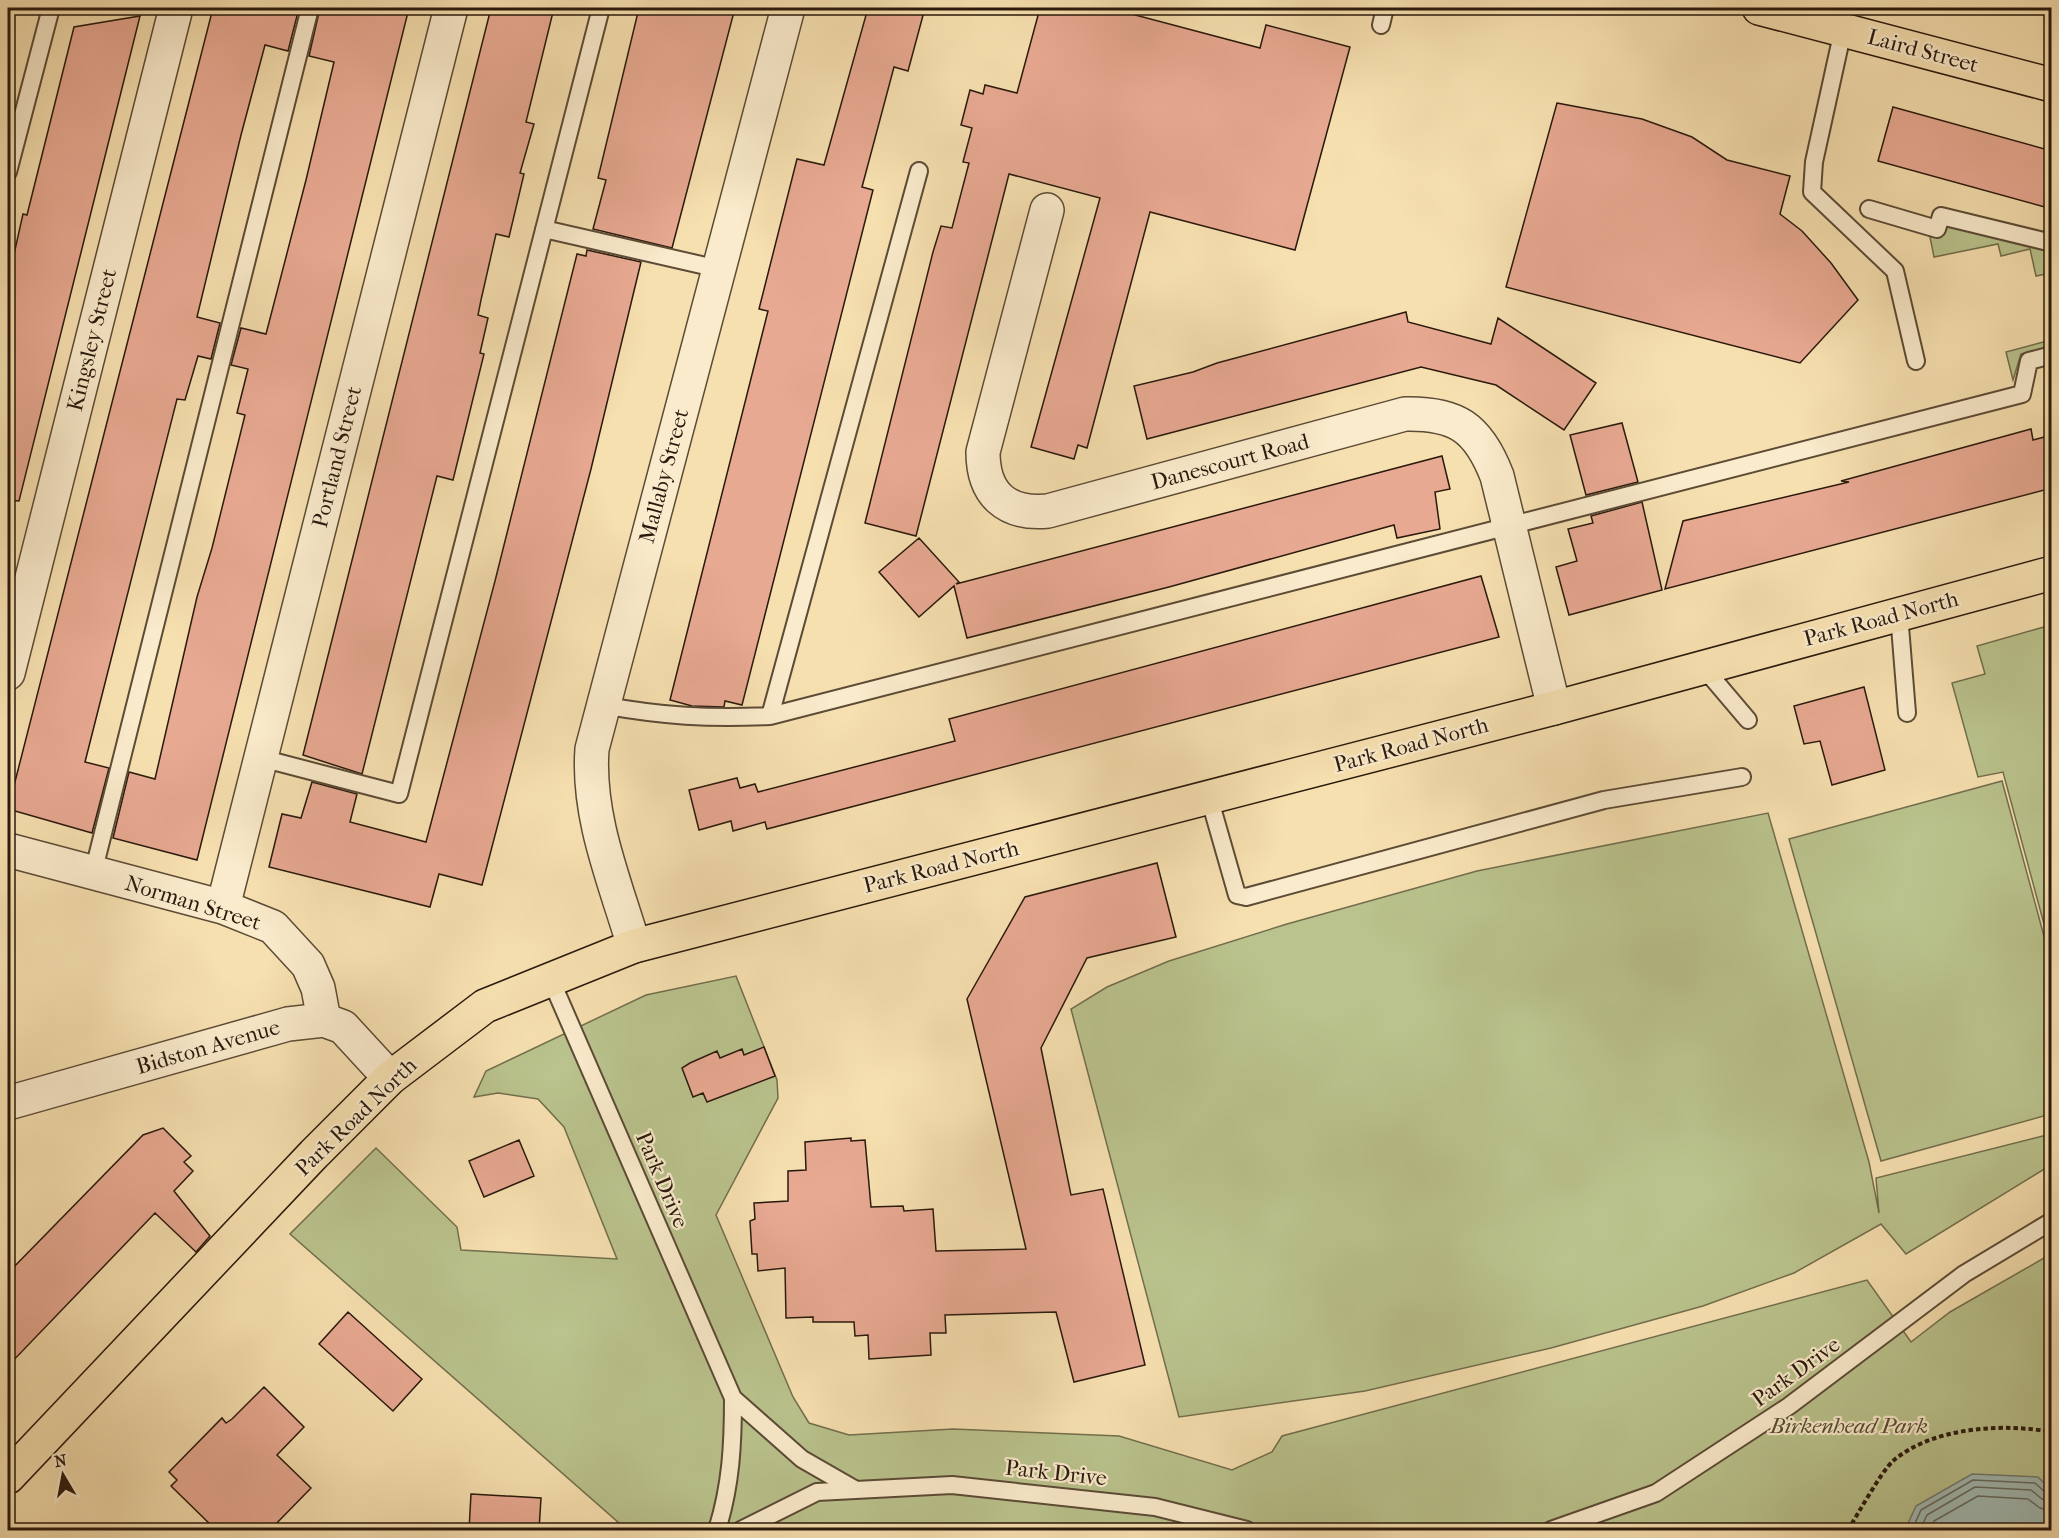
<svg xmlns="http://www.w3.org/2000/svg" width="2059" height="1538" font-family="'IM FELL French Canon',serif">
<rect width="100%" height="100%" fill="#f7e0b0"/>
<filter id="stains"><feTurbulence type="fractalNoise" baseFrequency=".00333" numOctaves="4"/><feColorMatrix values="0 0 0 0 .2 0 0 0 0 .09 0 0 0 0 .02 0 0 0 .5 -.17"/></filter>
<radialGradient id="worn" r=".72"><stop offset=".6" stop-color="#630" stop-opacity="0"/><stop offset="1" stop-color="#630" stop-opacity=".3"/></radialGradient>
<path fill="#bac38d" stroke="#726e4d" stroke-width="1.5" d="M1944,221L2051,247V273L2036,276L2030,249L2001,256L1998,244L1934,257L1929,232Z
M2051,340V347L2021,354L2013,380L2006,352Z
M2051,625H2052L2051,950L2003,772L1978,777L1952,683L1985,674L1977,646Z
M2002,781L2051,962V1114L1881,1161L1789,839Z
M1768,813L1869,1162L1879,1213L1876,1178L2051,1134V1165L1906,1254L1881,1224L1794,1273L1703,1306L1551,1348L1365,1391L1179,1417L1071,1009L1107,987L1169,961L1287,924L1477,871Z
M736,976L777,1080L778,1098L716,1215L793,1397L809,1423L849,1435L953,1429L1119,1436L1232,1470L1272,1452L1282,1436L1867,1280L1911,1342L1950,1312L2051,1254V1530H627L290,1234L376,1148L457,1227L461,1250L617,1259L564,1127L538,1099L498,1093L474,1097L486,1071L646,995Z"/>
<path fill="#a1bbb5" stroke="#717a72" stroke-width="1.5" d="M1972,1474L2038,1477L2051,1490V1530H1905L1916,1506Z"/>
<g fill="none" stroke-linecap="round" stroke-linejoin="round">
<path stroke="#656a61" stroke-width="1.5" d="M1912,1530L1921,1510L1973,1480L2035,1483L2046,1493L2052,1494
M1920,1530L1927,1515L1975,1487L2031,1490L2042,1499L2052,1502
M1930,1530L1934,1521L1978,1496L2028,1499L2040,1508L2052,1511"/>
</g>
<path fill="#e8a992" stroke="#29190d" stroke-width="1.5" d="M213,8H299L288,51L265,45L241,135L197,317L220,323L211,359L198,356L185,400L177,399L85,762L109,768L92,833L8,809Z
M320,8H409L197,860L113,838L129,772L155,779L197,597L212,548L245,415L237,413L248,369L231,365L241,328L266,334L306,180L334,62L309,56Z
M491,8H554L526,122L534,124L520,173L524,174L509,237L496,234L481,300L478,315L488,318L480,353L484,354L453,480L437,476L362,774L303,755Z
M639,8H735L672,248L593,229L606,180L598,178Z
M868,8H925L908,71L894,67L862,187L873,190L742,705L725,701L724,707L692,706L670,700L768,311L759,309L797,159L824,165Z
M1040,8H1109L1260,48L1266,25L1350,47L1295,250L1150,212L1087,448L1078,445L1074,459L1031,447L1100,198L1009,174L916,536L865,523L933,252L941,226L952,228L969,163L963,162L972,128L961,125L970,90L983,94L985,85L1017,93Z
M140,16L19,501L8,500V281L23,214L27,215L74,27Z
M1557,103L1642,119L1692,137L1727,160L1790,176L1780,214L1802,231L1831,263L1858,300L1800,363L1506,287Z
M1893,107L2052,151V209L1878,161Z
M587,250L641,262L591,469L482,885L439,874L430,907L269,867L282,814L301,818L312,782L357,794L350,822L426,842L495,581L577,254L586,256Z
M1406,312L1408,322L1491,344L1498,318L1596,383L1564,430L1496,385L1421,367L1147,439L1134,386L1193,372L1217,363Z
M1622,423L1638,482L1586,495L1570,435Z
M2031,429L2033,440L2052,435V488L1665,589L1683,521L1849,482L1841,481Z
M1442,456L1450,489L1435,492L1440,529L1397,538L1394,525L1169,587L967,638L954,586L919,617L879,572L919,538L959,582L956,584Z
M1642,502L1662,590L1569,615L1556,567L1577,561L1568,529L1593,523L1591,516Z
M1481,576L1499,637L767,829L765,822L733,831L731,821L699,830L689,790L737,778L740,788L755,784L758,792L955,741L949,719Z
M1864,687L1885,770L1832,785L1820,741L1804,744L1794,706Z
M1157,863L1176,937L1087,958L1041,1048L1071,1195L1103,1189L1145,1365L1074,1382L1056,1312L945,1315L946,1333H930L931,1355L869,1359L868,1335L855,1336L854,1322H813V1317L786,1318L785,1268L758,1271L757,1254H752L750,1221L755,1219L754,1203L788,1201V1171L806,1170L805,1142L851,1138V1141L865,1140L871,1207L903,1206L904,1211L933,1209L936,1251L1026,1249L967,999L1025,897Z
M764,1047L775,1076L707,1102L703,1093L693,1097L682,1068L690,1063L717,1051L720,1058L742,1049L744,1055Z
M163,1128L191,1156L184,1162L193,1171L174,1191L210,1236L196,1252L155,1213L8,1366V1273L143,1135Z
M519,1140L534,1176L484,1197L469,1161Z
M348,1312L422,1379L393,1411L319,1344Z
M264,1387L304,1427L277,1455L311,1488L270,1530H216L171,1486L177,1480L169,1472L222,1418L226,1423L232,1419Z
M471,1494L541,1498L539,1530H469Z"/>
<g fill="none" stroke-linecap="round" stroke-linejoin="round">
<g stroke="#5c4b36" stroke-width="20">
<path id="lane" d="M1381,25L1385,8
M1843,30L1814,162L1812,192L1895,271L1916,361
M8,172L51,8
M1869,209L1937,229L1941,216L2052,243
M544,229L719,269
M1899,614L1907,713
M1703,667L1748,720
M602,705C662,716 709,719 770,716L2022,394L2029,361L2052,355
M770,716L919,171
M261,758L399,794L601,8
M1209,797L1237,895L1246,897L1604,800L1742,777
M93,873L310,8
M551,980L733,1398C733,1445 731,1485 717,1530
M733,1398L802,1459L856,1490
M741,1530L817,1492L952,1485L1155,1507L1247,1530
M1551,1530L1656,1493L1789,1406L1964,1274L2052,1221"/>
</g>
<g stroke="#5c4b36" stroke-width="36">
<path id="street" d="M1047,210L983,452C983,494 1006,515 1048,511L1405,414C1456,413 1478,427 1497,476L1554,708
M8,673L176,8
M8,850L223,907L273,927L308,965L318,988L324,1020
M223,907L451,8
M634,946C615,882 587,817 592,749L788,8
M8,1103L288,1024L324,1020L343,1027L390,1078"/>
</g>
<g stroke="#29190d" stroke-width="36">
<path id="primary" d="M1759,8L2052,85
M8,1477L314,1154L390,1078L485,1006L634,946L1554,708L2052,573"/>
</g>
<path stroke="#29190d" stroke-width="4" stroke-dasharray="4.5 3" stroke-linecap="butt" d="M1848,1530C1858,1514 1881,1472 1893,1461C1932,1427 2003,1423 2052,1432"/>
<use href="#lane" stroke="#faebcc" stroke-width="16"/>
<use href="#street" stroke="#faebcc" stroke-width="33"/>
<use href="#primary" stroke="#f7e0b0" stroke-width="33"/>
</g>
<g text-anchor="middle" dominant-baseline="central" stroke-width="4.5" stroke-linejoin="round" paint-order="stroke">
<g font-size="22" fill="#29190d" stroke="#faebcc">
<text transform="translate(1923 51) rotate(15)">Laird Street</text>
<text transform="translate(92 340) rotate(-76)">Kingsley Street</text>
<text transform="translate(337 457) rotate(-76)">Portland Street</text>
<text transform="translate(1230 462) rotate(-15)">Danescourt Road</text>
<text transform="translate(664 476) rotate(-75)">Mallaby Street</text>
<text transform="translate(1881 619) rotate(-15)">Park Road North</text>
<text transform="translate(1411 745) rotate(-15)">Park Road North</text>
<text transform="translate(941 867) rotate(-14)">Park Road North</text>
<text transform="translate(193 903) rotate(17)">Norman Street</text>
<text transform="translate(208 1047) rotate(-16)">Bidston Avenue</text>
<text transform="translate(356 1117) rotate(-44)">Park Road North</text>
<text transform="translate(662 1180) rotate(67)">Park Drive</text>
<text transform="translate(1796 1372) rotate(-36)">Park Drive</text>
<text transform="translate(1056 1473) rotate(6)">Park Drive</text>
</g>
<g font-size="22" font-style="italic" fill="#544c33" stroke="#faebcc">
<text x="1849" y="1426">Birkenhead Park</text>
</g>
</g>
<rect width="2059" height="1538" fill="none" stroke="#f7e0b0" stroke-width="30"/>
<rect x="9" y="9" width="2041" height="1520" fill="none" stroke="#29190d" stroke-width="3"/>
<rect x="15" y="15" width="2029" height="1508" fill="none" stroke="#29190d" stroke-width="1.5"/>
<g transform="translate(63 1475) rotate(350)" stroke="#faebcc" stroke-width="4.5" paint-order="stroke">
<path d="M0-4.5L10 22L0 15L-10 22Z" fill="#29190d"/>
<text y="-9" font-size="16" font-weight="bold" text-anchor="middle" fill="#29190d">N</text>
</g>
<rect width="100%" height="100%" filter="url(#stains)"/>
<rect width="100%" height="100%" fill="url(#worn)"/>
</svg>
